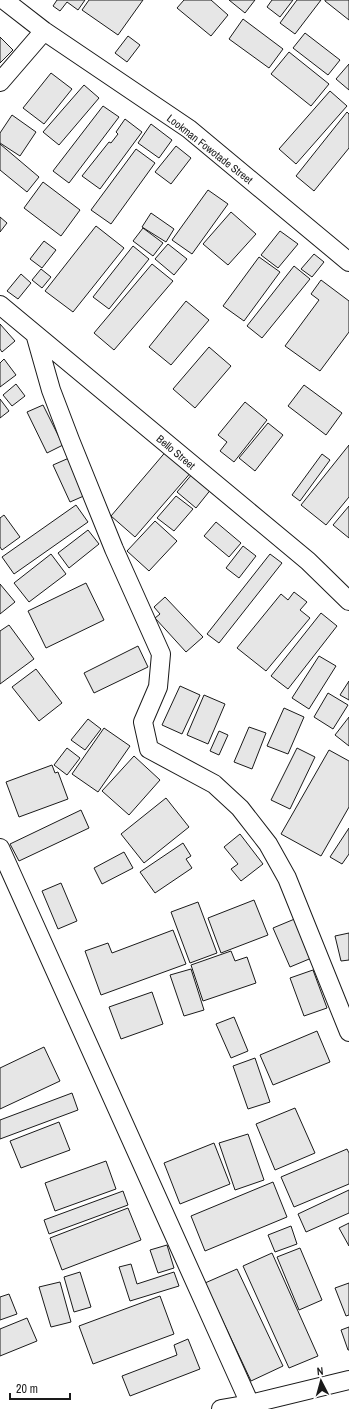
<svg xmlns="http://www.w3.org/2000/svg" width="349" height="1409" font-family="'Archivo Narrow',sans-serif">
<rect width="100%" height="100%" fill="#fff"/>
<path fill="#e6e6e6" stroke="#1a1a1a" d="M57,0H85L78,10L67,2L60,11L53,6Z
M89,0H143L118,35L82,10Z
M184,0H211L228,15L211,36L177,8Z
M229,0H255L245,13Z
M272,0H293L280,17L267,7Z
M297,0H321L295,34L280,23Z
M325,0H349V20L325,1Z
M243,19L283,49L269,68L229,39Z
M305,33L340,60L328,75L293,48Z
M128,36L140,45L127,62L115,53Z
M0,37L13,50L0,63Z
M289,52L329,84L311,106L271,74Z
M349,64V90L336,79Z
M51,73L72,89L44,124L23,108Z
M84,85L99,98L59,145L43,132Z
M330,91L347,106L296,164L279,149Z
M103,106L119,117L69,183L53,171Z
M347,112L349,114V148L314,191L296,176Z
M12,115L36,132L20,156L0,143V133Z
M125,119L142,132L100,189L82,176L109,142L111,143L118,134L116,132Z
M151,124L172,140L159,158L138,143Z
M0,144L39,177L27,192L0,170Z
M176,146L191,158L171,184L155,172Z
M136,149L155,163L111,224L91,210Z
M43,182L80,210L61,236L24,208Z
M208,190L228,204L192,254L172,240Z
M231,212L256,234L228,265L203,244Z
M151,213L174,229L166,242L142,227Z
M0,217L7,223L0,232Z
M96,226L124,248L73,312L45,291Z
M143,228L163,243L153,256L133,241Z
M280,231L298,244L278,268L261,255Z
M44,241L56,250L42,268L30,259Z
M168,244L187,259L174,275L155,259Z
M133,246L149,259L109,309L93,297Z
M314,254L324,262L312,277L301,269Z
M259,257L280,272L244,321L223,306Z
M152,264L173,281L114,350L94,333Z
M294,266L310,279L262,338L247,326Z
M41,269L51,277L42,288L32,280Z
M21,274L31,283L18,299L7,291Z
M321,280L349,301V332L320,371L285,346L319,300L311,294Z
M186,301L209,320L171,365L149,347Z
M0,324L15,341L2,352L0,349Z
M209,347L231,366L195,408L173,389Z
M4,359L16,375L0,387V363Z
M16,384L25,396L12,406L3,395Z
M304,385L342,413L326,435L288,406Z
M0,399L9,411L0,418Z
M245,402L267,420L234,462L220,451L227,442L218,435Z
M43,405L63,445L47,453L27,412Z
M268,423L283,435L255,471L239,458Z
M349,445V497L326,525L301,505Z
M168,449L193,470L135,537L111,516Z
M322,454L330,460L300,501L292,495Z
M69,458L86,495L70,502L53,465Z
M193,473L212,488L196,508L177,492Z
M176,496L193,509L174,531L157,518Z
M76,505L88,522L14,574L2,557Z
M349,506V538L333,525Z
M4,515L20,537L2,550L0,547V518Z
M155,521L177,541L149,571L127,551Z
M216,522L241,543L229,557L204,536Z
M88,530L99,544L69,568L58,553Z
M243,546L256,556L239,578L226,568Z
M51,554L66,574L29,602L14,583Z
M270,554L282,563L219,643L207,634Z
M86,583L104,620L46,648L28,611Z
M0,584L15,602L0,614Z
M294,592L307,602L300,610L310,618L266,671L237,648L281,594L288,600Z
M165,597L203,637L186,652L155,618L160,614L154,607Z
M321,613L337,626L288,689L271,676Z
M9,625L34,659L0,684V631Z
M138,646L148,667L94,693L84,673Z
M319,656L336,666L309,709L292,698Z
M36,669L62,703L39,721L12,687Z
M349,681V700L340,695Z
M180,686L200,695L182,734L162,725Z
M328,693L348,705L333,729L314,717Z
M204,695L225,704L208,744L187,735Z
M284,708L304,717L288,754L267,746Z
M349,717V746L335,735Z
M88,719L101,729L85,750L71,740Z
M249,727L266,733L252,769L234,762Z
M104,728L130,746L98,792L72,774Z
M219,731L228,735L219,755L210,751Z
M67,748L80,758L67,775L54,765Z
M297,748L315,757L290,809L271,800Z
M329,750L349,761V807L321,856L281,834Z
M134,756L160,780L129,815L102,791Z
M52,765L55,773L58,772L68,799L19,817L6,782Z
M166,798L189,827L144,863L121,834Z
M81,810L89,828L19,861L10,844Z
M349,828V854L342,864L330,857Z
M240,834L263,864L241,881L231,869L238,864L224,847Z
M183,843L191,856L186,859L192,868L155,893L140,872Z
M124,852L133,868L102,884L94,868Z
M61,883L77,921L58,929L42,891Z
M254,900L268,935L221,953L208,918Z
M198,902L217,953L190,963L171,912Z
M297,918L314,957L290,967L273,928Z
M173,930L186,964L101,995L85,951L108,943L112,953Z
M349,933V960L341,961L335,936Z
M231,951L235,961L247,957L256,983L203,1001L191,965Z
M191,969L204,1010L184,1016L170,975Z
M313,970L327,1008L304,1016L290,978Z
M152,992L163,1024L121,1039L109,1007Z
M234,1017L248,1051L231,1058L216,1024Z
M317,1031L330,1062L273,1085L260,1055Z
M44,1047L60,1081L0,1109V1068Z
M255,1058L270,1102L248,1109L233,1066Z
M72,1093L78,1110L0,1139V1120Z
M295,1108L315,1153L275,1170L256,1124Z
M59,1122L70,1150L21,1168L10,1141Z
M248,1134L264,1180L235,1190L219,1143Z
M214,1143L230,1184L180,1204L164,1163Z
M347,1149L349,1153V1184L294,1207L281,1177Z
M106,1161L116,1189L55,1211L45,1183Z
M273,1182L287,1217L205,1251L191,1216Z
M349,1190V1213L306,1232L298,1214Z
M123,1191L128,1205L49,1234L44,1220Z
M128,1208L141,1240L62,1270L50,1238Z
M349,1223V1246L339,1228Z
M291,1226L297,1244L275,1252L268,1235Z
M167,1245L174,1268L158,1273L150,1250Z
M300,1248L322,1300L299,1310L277,1257Z
M272,1253L318,1356L289,1368L243,1266Z
M131,1264L137,1284L174,1272L179,1286L130,1301L119,1267Z
M237,1269L283,1366L251,1381L205,1283Z
M80,1272L91,1307L74,1312L64,1277Z
M60,1282L71,1322L51,1327L39,1287Z
M349,1283V1315L346,1316L335,1288Z
M9,1294L17,1314L0,1320V1297Z
M160,1296L174,1334L93,1364L79,1326Z
M27,1318L37,1341L0,1356V1329Z
M349,1327V1350H348L341,1330Z
M188,1339L200,1369L130,1396L122,1376L177,1355L174,1345Z"/>
<g fill="none" stroke-linecap="round" stroke-linejoin="round">
<g stroke="#1a1a1a" stroke-width="20">
<path id="street" d="M4,0L44,31L189,129L349,262
M0,82L44,31
M0,305L308,561L349,601
M36,337L51,390L70,440L114,549L161,654L158,687L143,722L149,749L214,784L240,808L268,844L287,878L349,1032
M0,848L250,1404
M221,1409L250,1404L349,1380"/>
</g>
<use href="#street" stroke="#fff" stroke-width="18"/>
</g>
<g text-anchor="middle" dominant-baseline="central" stroke-width="3" stroke-linejoin="round" paint-order="stroke">
<g font-size="11" fill="#1a1a1a" stroke="#fff">
<text transform="translate(210 149) rotate(38)">Lookman Fowotade Street</text>
<text transform="translate(176 452) rotate(40)">Bello Street</text>
</g>
</g>
<g transform="translate(321 1381) rotate(354)" stroke="#ffffff" stroke-width="3" paint-order="stroke">
<path d="M0-3L7 15L0 10L-7 15Z" fill="#1a1a1a"/>
<text y="-6" font-size="11" font-weight="bold" text-anchor="middle" fill="#1a1a1a">N</text>
</g>
<path d="M10 1393v6h60v-6" fill="none" stroke="#1a1a1a" stroke-width="2"/>
<text x="16" y="1393" font-size="12" fill="#1a1a1a" stroke="#ffffff" stroke-width="3" paint-order="stroke">20 m</text>
</svg>
